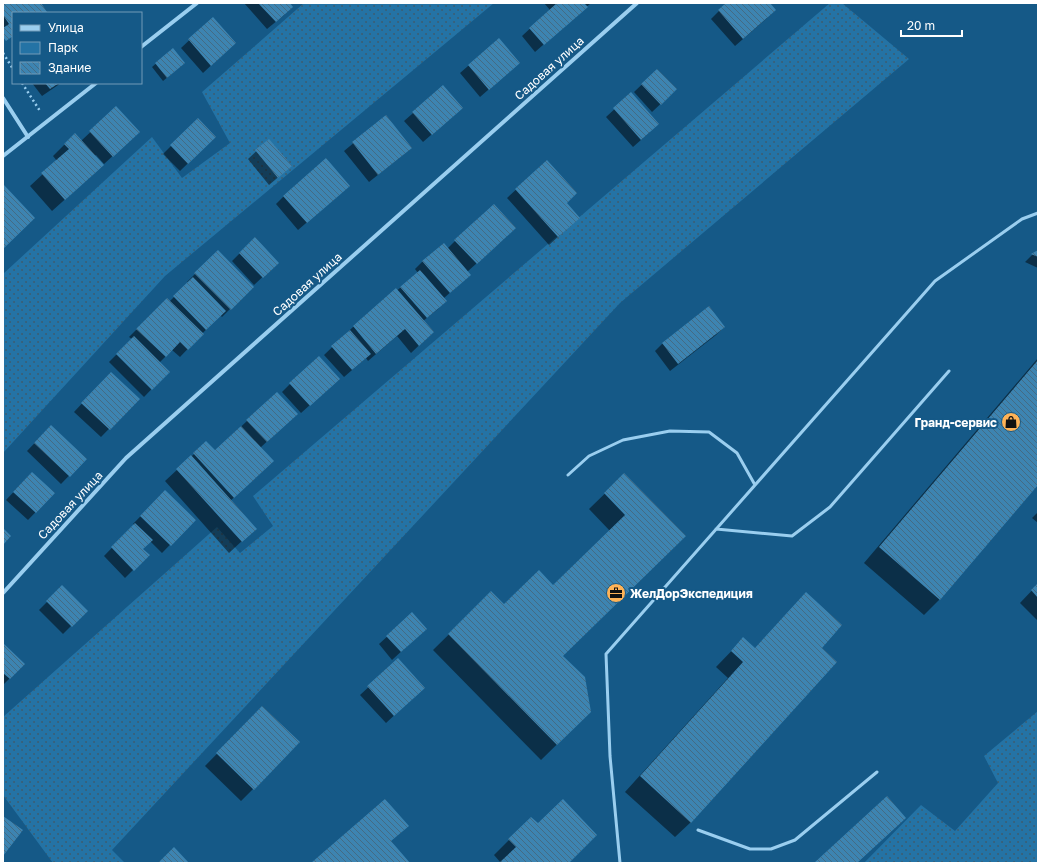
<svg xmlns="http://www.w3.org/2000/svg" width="1041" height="866" font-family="'Golos Text',sans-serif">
<defs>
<pattern id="green-dots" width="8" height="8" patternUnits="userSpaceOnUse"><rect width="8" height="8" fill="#2473a5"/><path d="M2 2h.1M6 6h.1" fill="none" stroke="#3c5c70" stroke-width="1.8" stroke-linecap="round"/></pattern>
<pattern id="building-back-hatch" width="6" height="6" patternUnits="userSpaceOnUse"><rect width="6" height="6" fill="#3d84b1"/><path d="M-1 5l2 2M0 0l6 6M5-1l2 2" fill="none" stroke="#446b84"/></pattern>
</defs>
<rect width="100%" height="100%" fill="#155987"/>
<path fill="url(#green-dots)" d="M304,3H494L165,276L3,453V274L152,137L182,178L230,143L202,92Z
M830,3H842L909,59L620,303L112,850L125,863H53L3,795V717L217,527L240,553L273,526L253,496Z
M1038,711V863H864L921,805L955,831L998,783L984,756Z"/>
<path fill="#0007" d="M3,3H39L46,12L13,13V35H3Z
M244,3H288L284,15L267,29Z
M544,3H591L535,52L522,36L550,10Z
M727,3H768L767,18L735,46L711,19Z
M213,18L235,43L203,73L181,48Z
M499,39L511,70L480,97L460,73Z
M173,49L181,66L163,81L152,67Z
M657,70L668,97L652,112L634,92Z
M32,83H61L42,96Z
M443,87L455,114L423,142L404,121Z
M631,94L650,132L633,147L606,117Z
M116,108L130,140L104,164L96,155L94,156L90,177L52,211L30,186L57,161L53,156L65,144L81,141Z
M386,116L411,148L403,155L369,182L344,151Z
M215,137L180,171L163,154L171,146Z
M268,140L282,174L269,185L248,159Z
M547,161L571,225L549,245L507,198Z
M349,186L298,230L276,204L284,196Z
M507,236L467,272L470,275L444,298L438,309L423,321L433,332L411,353L397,336L368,361L366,358L344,377L324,355L353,327L418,273L415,269L423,261L447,249L455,241Z
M218,251L252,287L222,317L220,315L180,357L172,350L159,363L168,372L144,397L109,362L132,339L129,337L159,307L169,302L188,283L187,282Z
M1038,251V268L1025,262L1032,255Z
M240,253L270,270L254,285L232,261Z
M724,327L716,335L670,371L655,351L663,343Z
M1038,358V485L1037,484L940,599L924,615L864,563Z
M103,381L138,399L101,437L74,412Z
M290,384L330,387L301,413L282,392Z
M247,421L288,422L260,448L265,469L230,501L243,540L229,553L165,481L206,443L215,451Z
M51,426L85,459L61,484L27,451Z
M624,475L684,536L562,656L590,712L541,760L433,650L491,593L504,606L553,586L610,531L589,509Z
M24,481L54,493L28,520L6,500Z
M165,491L194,520L162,553L150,541L142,549L148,555L125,578L104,556L134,525L133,524Z
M1038,512V523L1032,518Z
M1038,584V621L1020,603Z
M62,587L86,611L63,634L39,610Z
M412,614L417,637L392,660L379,644Z
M743,639L755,649L820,648L691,822L675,837L625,792L728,678L716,667Z
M3,644L24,664L3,685Z
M398,660L415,696L386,723L360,695Z
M251,719L299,743L241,801L205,766Z
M531,818L568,863H501L494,855Z"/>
<path fill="url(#building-back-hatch)" d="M3,3H41L47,12L13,13V36L6,41L3,37V28L9,24L3,15Z
M258,3H290L293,7L276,22Z
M557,3H584L588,7L544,45L529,28Z
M726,3H770L776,10L743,39L718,10Z
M213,17L236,43L211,66L188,39Z
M499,38L520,63L489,90L468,65Z
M173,48L185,63L167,78L155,63Z
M657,69L677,89L661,105L641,84Z
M45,83H59L50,89Z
M443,85L463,108L432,135L412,112Z
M631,92L659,124L641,140L613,108Z
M116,106L140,132L113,157L89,131Z
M386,115L412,148L378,175L352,142Z
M198,118L216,137L188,164L170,145Z
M75,133L104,165L65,200L41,173L69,149L64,144Z
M269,139L292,166L278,178L255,150Z
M326,158L350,186L307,223L283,196Z
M547,160L577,193L567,203L580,218L558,237L515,189Z
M4,185L35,218L3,249V186Z
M494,204L516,228L477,264L454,240Z
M255,237L279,263L263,278L239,253Z
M444,243L471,275L450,293L422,261Z
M218,250L254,287L231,310L194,273Z
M1038,250V257L1031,254Z
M420,270L447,301L427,318L400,287Z
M193,277L226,311L206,330L173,296Z
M396,288L434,332L419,346L405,329L376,354L353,326Z
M167,298L204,334L188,350L180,342L166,357L136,329Z
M709,306L725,327L678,364L662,343Z
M350,330L371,354L352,370L331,346Z
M134,336L170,372L152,390L116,354Z
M319,356L340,379L310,406L289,383Z
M1038,360V485L940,600L879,547Z
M111,372L140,399L110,430L81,403Z
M277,392L298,414L267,442L246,420Z
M51,425L87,459L70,477L34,443Z
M241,426L274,461L234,498L193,453L206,441L215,450Z
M191,455L257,529L242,542L176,469Z
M32,472L55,493L36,513L13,492Z
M624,473L686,536L563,656L585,677L591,712L557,745L448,634L491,591L504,604L539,570L553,585L625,515L604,493Z
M165,490L196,520L171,546L140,516Z
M135,523L153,540L143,549L150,555L134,571L111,547Z
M3,528L11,536L3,545Z
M1038,583V598L1031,590Z
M62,585L88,611L72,627L46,601Z
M806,592L842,625L822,648L837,662L691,823L640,776L743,662L731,651L743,637L755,648Z
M412,612L427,629L401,652L386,636Z
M3,643L25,664L10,679L3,673Z
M398,658L425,688L394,716L367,686Z
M262,706L300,742L254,790L216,753Z
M887,796L906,818L857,863H814Z
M385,799L409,826L391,841L410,863H311Z
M563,799L597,835L569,863H499L516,847L508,839L531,817L538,823Z
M3,816L23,830L3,856Z
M174,847L189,863H158Z"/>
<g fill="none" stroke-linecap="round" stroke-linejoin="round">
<path stroke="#9aceef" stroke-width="2.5" stroke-dasharray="2 3" stroke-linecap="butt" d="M3,53L13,69
M22,83L40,111"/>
<path stroke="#9aceef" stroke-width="3" d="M568,475L589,456L623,440L670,431L709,432L737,453L755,485
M716,529L792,536L830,507L949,371
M698,830L750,849H771L795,840L877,772
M620,863L610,756L606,654L935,281L1022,219L1038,213"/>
<path stroke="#9aceef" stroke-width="4" d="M141,47L197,3
M3,98L28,137
M3,156L96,83
M3,593L126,458L637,3"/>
</g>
<defs>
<g id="shop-disc" transform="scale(1)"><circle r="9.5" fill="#ffb357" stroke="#155987"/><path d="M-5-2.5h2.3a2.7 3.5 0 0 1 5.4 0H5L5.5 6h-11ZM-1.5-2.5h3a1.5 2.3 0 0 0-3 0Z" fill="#111"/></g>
<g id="office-disc" transform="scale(1)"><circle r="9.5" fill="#ffb357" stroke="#155987"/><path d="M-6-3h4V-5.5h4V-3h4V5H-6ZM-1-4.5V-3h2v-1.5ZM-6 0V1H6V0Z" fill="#111"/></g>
</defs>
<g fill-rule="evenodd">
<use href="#shop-disc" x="1011" y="422"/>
<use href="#office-disc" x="616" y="593"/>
</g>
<g text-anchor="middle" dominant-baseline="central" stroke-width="4" stroke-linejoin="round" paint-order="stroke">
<g font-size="12" fill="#fff" stroke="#155987">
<text transform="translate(549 68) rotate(-42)">Садовая улица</text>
<text transform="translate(307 284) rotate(-42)">Садовая улица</text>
<text transform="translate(70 505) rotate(-47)">Садовая улица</text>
</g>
<g font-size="12" font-weight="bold" fill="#fff" stroke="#155987" text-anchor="end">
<text x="997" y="422">Гранд-сервис</text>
<text x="630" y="593" text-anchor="start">ЖелДорЭкспедиция</text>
</g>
</g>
<rect width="1041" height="866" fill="none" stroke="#ffffff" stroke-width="8"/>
<rect x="12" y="12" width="130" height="72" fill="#155987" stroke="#739bb7"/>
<rect x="20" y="25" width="20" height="6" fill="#9aceef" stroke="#739bb7"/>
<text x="48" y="32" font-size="12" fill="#ffffff">Улица</text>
<rect x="20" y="42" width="20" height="12" fill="#2473a5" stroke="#739bb7"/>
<text x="48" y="52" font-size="12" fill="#ffffff">Парк</text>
<rect x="20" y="62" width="20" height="12" fill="url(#building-back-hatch)" stroke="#739bb7"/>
<text x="48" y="72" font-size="12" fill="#ffffff">Здание</text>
<path d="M901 30v6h61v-6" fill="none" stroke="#ffffff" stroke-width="2"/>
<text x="907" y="30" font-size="12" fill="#ffffff" stroke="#155987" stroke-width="3" paint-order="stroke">20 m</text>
</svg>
